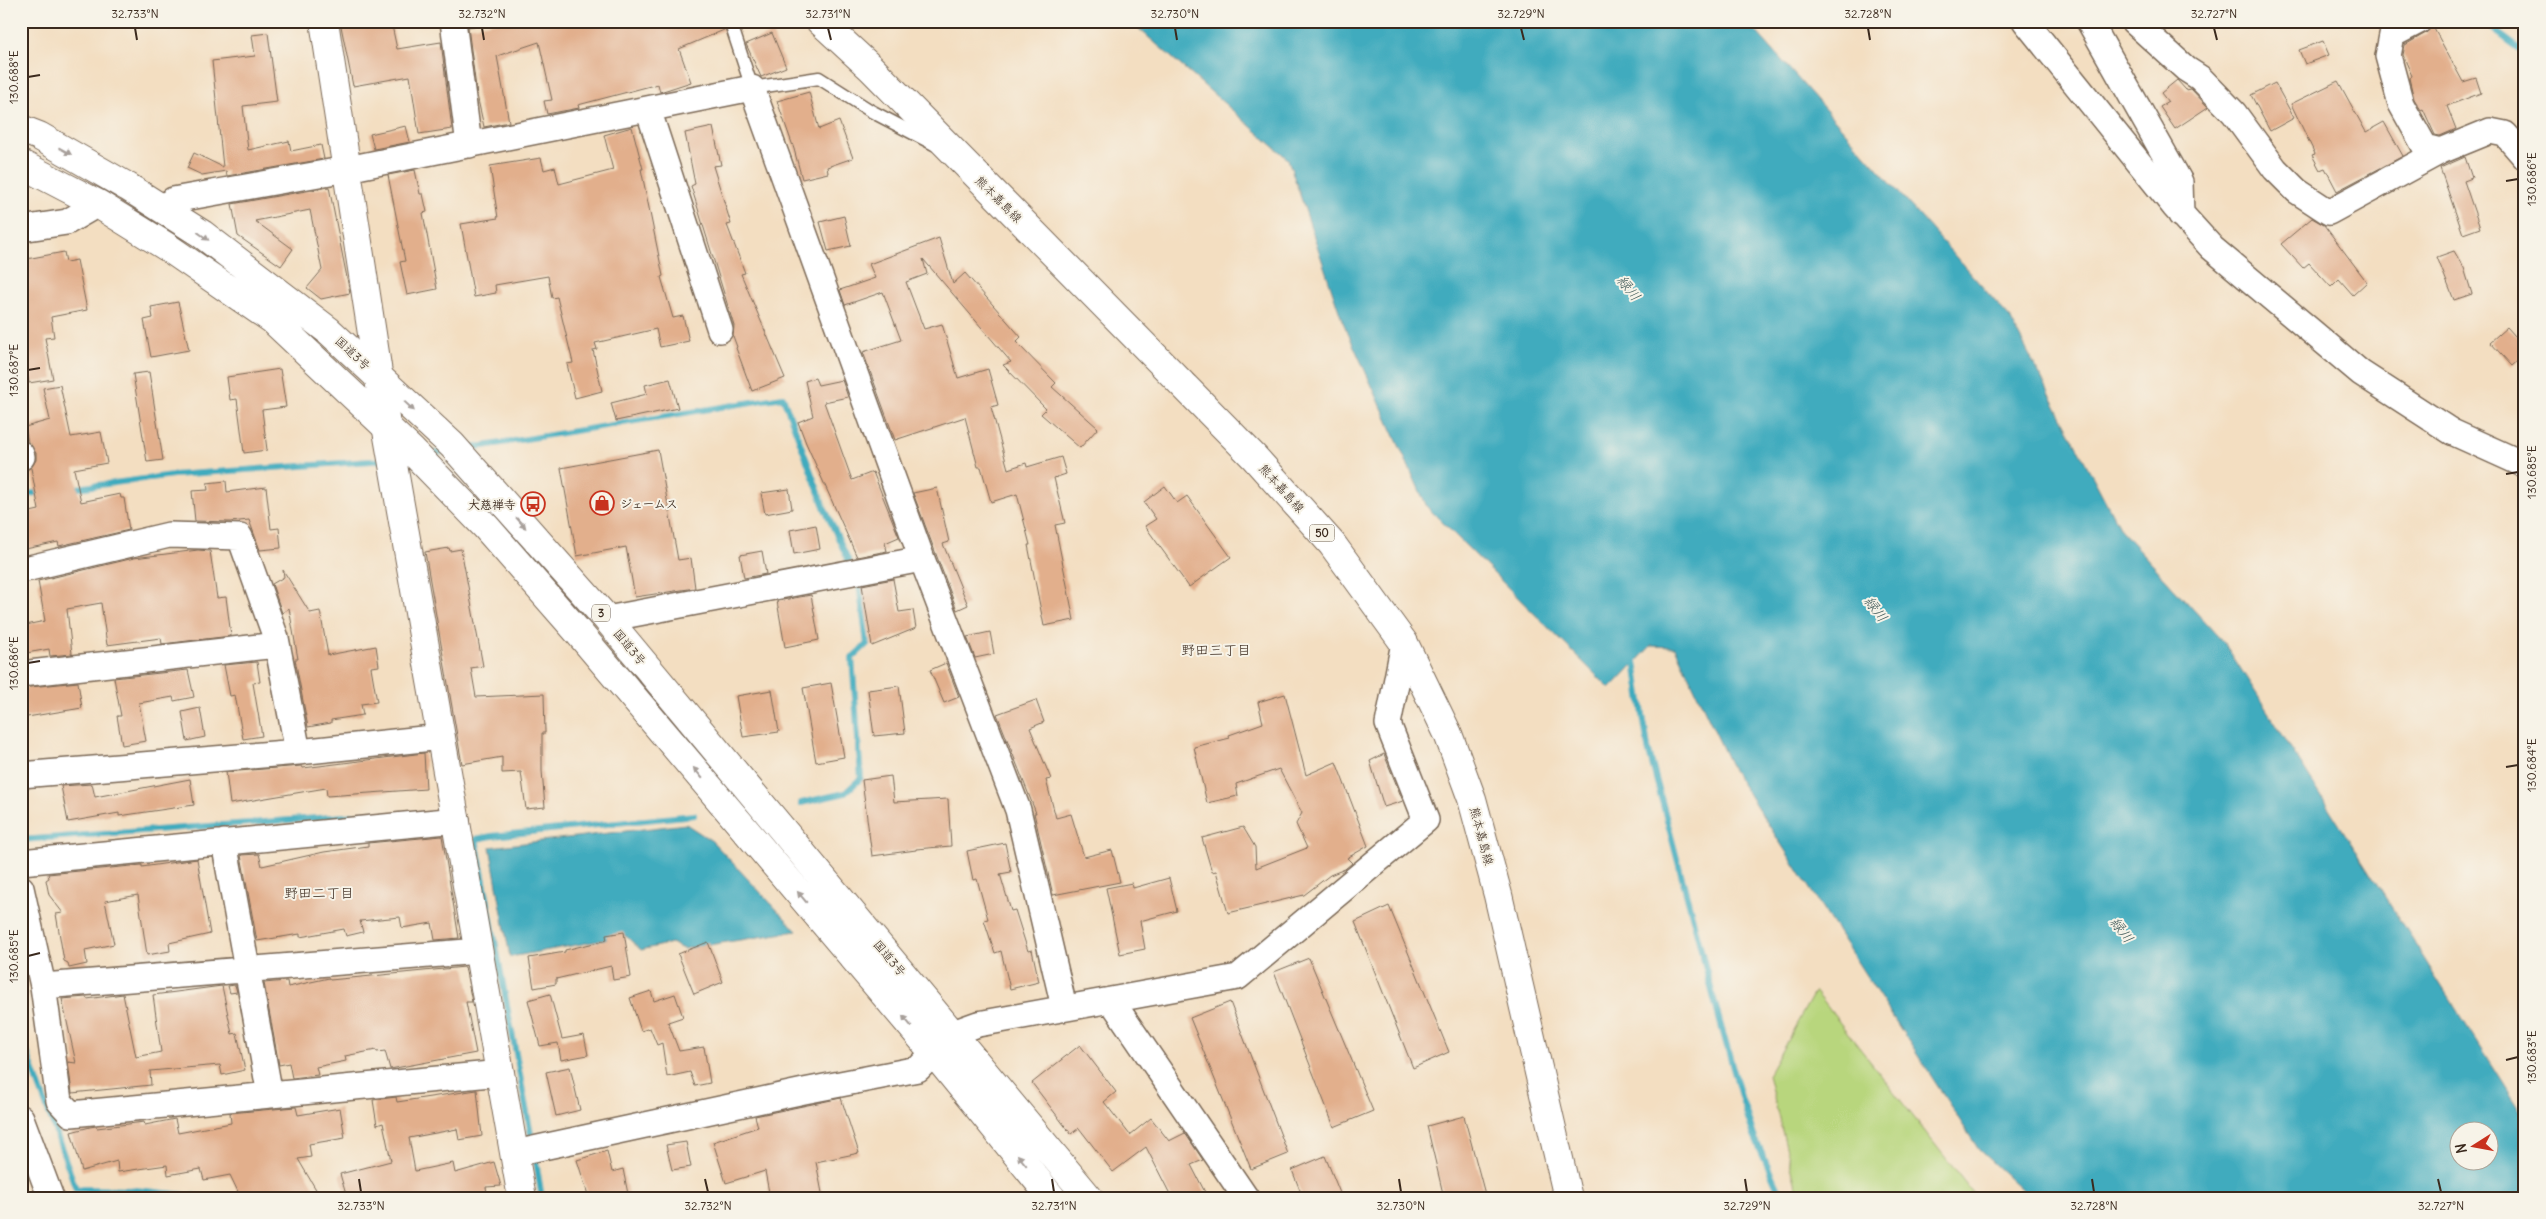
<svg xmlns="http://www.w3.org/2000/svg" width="2546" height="1219" font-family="Delius,'Klee One',sans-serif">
<rect width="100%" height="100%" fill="#f7f3e8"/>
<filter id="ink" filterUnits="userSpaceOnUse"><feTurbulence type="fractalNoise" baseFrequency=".02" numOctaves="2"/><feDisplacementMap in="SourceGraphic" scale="10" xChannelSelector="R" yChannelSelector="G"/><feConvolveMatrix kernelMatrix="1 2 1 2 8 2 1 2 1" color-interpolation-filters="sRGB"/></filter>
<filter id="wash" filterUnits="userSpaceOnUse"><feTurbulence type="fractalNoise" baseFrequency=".0096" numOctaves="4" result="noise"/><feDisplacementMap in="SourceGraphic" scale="20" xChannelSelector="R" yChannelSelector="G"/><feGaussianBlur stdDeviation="1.12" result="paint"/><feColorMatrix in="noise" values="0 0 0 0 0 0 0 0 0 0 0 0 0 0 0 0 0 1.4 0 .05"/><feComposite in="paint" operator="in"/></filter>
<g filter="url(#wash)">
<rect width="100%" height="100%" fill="#f3dec1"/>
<path fill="#b8d67d" stroke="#7a804e" d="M1815,991L1977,1198H1799L1768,1075Z"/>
<path fill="#3fabbe" stroke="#3d6a6e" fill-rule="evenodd" d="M1130,21H1747L2010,318L2120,529L2225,644L2525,1118V1198H2031L1979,1150L1733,770L1675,647L1651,646L1610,689L1427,507L1342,320L1288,159ZM2458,1132H2488V1162H2458Z
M686,824L712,841L797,931L683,949L671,943L641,950L626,936L510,957L490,847Z"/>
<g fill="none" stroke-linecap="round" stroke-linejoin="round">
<path stroke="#3fabbe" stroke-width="6" d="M2482,21L2525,53
M465,449L783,397L825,509L851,566
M425,455L448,451
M70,489L173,475L386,460
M21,495L42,492
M1634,655L1648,748L1720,1022L1742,1100L1754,1136L1782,1198
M801,803L845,793L861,778L852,658L867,644L859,584L856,578
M21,840L372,814
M21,1035L76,1189L134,1190L217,1198
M533,1145L476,839L492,836L694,815
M535,1155L542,1198"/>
</g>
<g id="blocks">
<path fill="#e2af8c" d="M340,21H391L397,49L441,42L452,129L419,134L410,76L353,86Z
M501,21H722L724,30L679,49L691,82L660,92L658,84L578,105L579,108L547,114L544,101L552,100L539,42L497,56L509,122L484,127L477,95L468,27Z
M2432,25L2463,82L2476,78L2481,93L2447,106L2456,129L2440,136L2435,135L2423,109L2421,110L2414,99L2409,78L2412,76L2403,55L2405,45L2426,33Z
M268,33L277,102L243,106L248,150L289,141L291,151L321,145L324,159L227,176L226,171L202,175L187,168L194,153L223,167L212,61L255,56L252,35Z
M772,33L786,67L761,77L746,44Z
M2323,41L2329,55L2305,64L2299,50Z
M2177,80L2186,90L2191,89L2208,107L2175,129L2160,107L2168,102L2161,93Z
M2338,81L2366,132L2384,122L2403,156L2337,191L2325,168L2320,170L2312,155L2315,154L2291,104Z
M2275,83L2294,118L2270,131L2251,95Z
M809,92L819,129L839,121L853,158L827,167L828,173L802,179L794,149L777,101Z
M406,126L410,142L374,149L370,134Z
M632,127L643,169H641L663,276L661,277L673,318L683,316L689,341L660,347L656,329L595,343L597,349L593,350L602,391L575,398L567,364L573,363L557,297L552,298L548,276L495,285L496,293L474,297L461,224L498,218L490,166L541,158L544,170L555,167L559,184L613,170L604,135Z
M713,127L721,165L713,166L731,224L727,225L745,273L741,274L785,378L752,391L736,348L737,347L733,336L734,326L691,186L695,184L685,133Z
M2465,157L2472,178L2464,181L2480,228L2463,234L2440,168Z
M415,170L420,194H423L427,212L423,213L437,289L407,295L400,262L405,261L388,175Z
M329,187L350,293L321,299L307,288L322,270L310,210L255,221L293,249L281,266L238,236L232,204Z
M844,216L851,246L828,251L820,222Z
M2312,218L2324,225L2367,282L2353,295L2339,279L2331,287L2309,263L2303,268L2281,244Z
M939,238L953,284L965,273L1021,337L1016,342L1056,383L1052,387L1098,428L1080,448L1041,414L1046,409L1003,365L1011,362L923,259L927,274L906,282L924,329L942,324L958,378L988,369L998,405L991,407L1008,469L1026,463L1027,467L1061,457L1066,474L1054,478L1065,523L1055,525L1074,620L1044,626L1028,545H1030L1017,494L991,502L981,467H978L965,417L895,440L863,352L901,340L883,292L845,305L840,290L875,278L869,264Z
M2454,251L2464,268L2472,294L2454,300L2437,257Z
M64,252L66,262L77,260L87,310L51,317L54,337L45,338L53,379L29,383L22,348H24L21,333V260Z
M178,302L189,350L151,357L144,320L153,318L151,307Z
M2507,327L2525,347V354L2512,366L2490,342Z
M280,369L286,407L262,410L267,450L244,453L237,399L230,400L227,377Z
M149,372L163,460L147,462L133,374Z
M815,378L818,385L842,380L848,397L824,402L852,480L873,472L899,537L885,543L887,551L857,557L806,443L798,422L813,416L805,381Z
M670,379L678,408L616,421L611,403L647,394L645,385Z
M60,385L71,437L101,432L107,463L74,469L81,502L120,494L121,498H124L129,530L59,546L58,542L21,550V514L39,510L31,468L36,460V453L28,442L25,427L50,420L43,388Z
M658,450L678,560L691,558L695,588L635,597L626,547L577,556L561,468Z
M226,481L227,492L266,487L271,529L279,528L281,548L260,550L249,520L230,522L195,521L192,491L208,490L207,483Z
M1165,486L1177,503L1187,496L1231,557L1189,587L1145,526L1156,519L1144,502Z
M937,488L949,542L943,544L968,605L957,610L913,493Z
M789,489L792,509L765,514L761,493Z
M816,525L820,549L794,554L790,530Z
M449,548L450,551L461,549L483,666L471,668L476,697L544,694L545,733H542V771L545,807L526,809L521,772L502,773V757L462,764L425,552Z
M198,550L210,551L217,598L226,597L231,636L162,644L161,638L107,645L101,603L67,609L72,654L50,656L49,649L21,654V626L45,621L38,581L134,558Z
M762,551L766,574L744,578L740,555Z
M283,570L310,613L320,611L328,655L376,646L379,666L371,667L377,702L361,704L363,715L331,720V723L308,727L295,659H298L289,608L282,613L272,584L284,577Z
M893,579L899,612L913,610L916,628L872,646L862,585Z
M811,595L819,640L785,647L777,601Z
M990,632L994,654L975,658L967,637Z
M257,662L260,682L253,683L262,736L243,739L235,695L230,696L224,665Z
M946,663L959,697L944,703L930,670Z
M188,670L194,697L174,701L173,697L139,703L146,741L122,745L117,716H121L114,678Z
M78,682L82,708L21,718V688Z
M831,683L844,757L816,762L803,688Z
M899,686L905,733L874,736L868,690Z
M772,690L779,732L743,737L736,696Z
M1285,694L1306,775L1336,762L1368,846L1347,858L1352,863L1345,869L1330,875L1304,895L1228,913L1216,871L1212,872L1202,838L1243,827L1255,847L1256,868L1307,848L1296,824L1302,813L1279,769L1236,784L1238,796L1207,803L1194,747L1230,738L1229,735L1263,723L1258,702Z
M1036,700L1044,722L1030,728L1051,779L1046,780L1056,818L1071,814L1084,857L1112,850L1120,882L1053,895L1034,813H1036L997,714Z
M200,708L205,737L187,741L182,712Z
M424,753L426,789L327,796L326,788L230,804L226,772L302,766L303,768Z
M1384,754L1403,801L1384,807L1370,761Z
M891,776L894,802L948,799L951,846L916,849V850L872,856L862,780Z
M190,779L194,805L119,816V813L68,822L61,786L92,784L95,797Z
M442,836L459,938L435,940L432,923L402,928L400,917L360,921L363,932L346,936L344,929L300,937V934L257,941L241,855L259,854L262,866L324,852L368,846V843Z
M1005,843L1011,872L1000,874L1011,911L1015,910L1028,951L1032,950L1039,982L1010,989L1001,951L995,953L984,920L988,919L977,879L973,880L967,851Z
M197,859L210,934L169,943L170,951L147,955L138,895L105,901L114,944L85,950L87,964L69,968L68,963L64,961L56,914L63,913L49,895L46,880L49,878L48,874L142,865V867Z
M1169,878L1177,911L1140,921L1145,949L1120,954L1106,888L1132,883L1133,888Z
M1389,906L1449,1052L1413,1068L1355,922Z
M624,932L631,977L613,980L611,966L556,979V984L534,988L529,958L565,952V950L607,940L606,935Z
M708,942L723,982L694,994L678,954Z
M1309,958L1373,1111L1334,1127L1274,972Z
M465,967L472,1002H466L476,1053L390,1069L385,1051L377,1052L376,1050L345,1056L346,1061L316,1067L318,1075L292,1078L289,1063L279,1065L264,983L287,981L288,987L329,978L330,980Z
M235,985L237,992L230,993L228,986Z
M222,986L232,1034L237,1033L245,1070L222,1075L220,1065L150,1071L151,1085L72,1093L68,1062L76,1063L62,999L86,997L87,999L123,994L136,1057L161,1052L153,995Z
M651,991L654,1001L675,994L683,1017L668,1022L679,1051L704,1047L710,1083L695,1086L690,1072L667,1077L662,1043L657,1045L650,1028L641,1031L630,998Z
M550,994L562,1039L584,1035L588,1055L561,1060L558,1043L540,1046L528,1000Z
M1230,1002L1288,1154L1251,1169L1190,1018Z
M1080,1045L1116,1092L1104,1102L1130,1135L1151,1118L1169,1141L1185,1133L1203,1160L1191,1165L1208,1198H1172L1146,1147L1113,1172L1079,1128L1071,1134L1032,1083Z
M570,1067L580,1110L556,1116L546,1072Z
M477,1090L482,1136L459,1140L457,1129L409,1138L415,1171L453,1163L455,1173L494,1162L501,1186L486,1187L488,1198H347L340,1174L391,1161L383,1123L377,1125L373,1100L396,1097L397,1102Z
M841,1098L859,1153L816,1162L823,1198H770L765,1171L726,1183L713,1142L758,1127L755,1116Z
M296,1107L298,1115L340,1108L345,1138L309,1144L311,1157L298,1159L321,1198H241L230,1175L204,1180L201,1169L168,1175L167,1165L118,1172L117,1161L82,1171L71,1132L90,1127L96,1126L97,1128L144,1122L145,1125L175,1119L178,1133L231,1123L230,1113Z
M1464,1116L1486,1198H1444L1427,1126Z
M686,1142L691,1167L672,1170L666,1145Z
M607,1151L612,1172L623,1169L628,1194L614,1198H589L577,1160Z
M1325,1156L1342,1198H1303L1292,1170Z"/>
</g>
</g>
<g filter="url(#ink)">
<use href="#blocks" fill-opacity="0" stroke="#7b6957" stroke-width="1"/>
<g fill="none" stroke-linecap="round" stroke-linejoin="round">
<g stroke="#7b6957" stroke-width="15">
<path id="lane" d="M730,21L752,88L819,78L871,111L934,144"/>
</g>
<g stroke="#7b6957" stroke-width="28">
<path id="street" d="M453,21L469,145
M2025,21L2174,206L2212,248L2361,373L2452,432L2525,465
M2089,21L2180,182L2181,215
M2133,21L2186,69L2200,78L2234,113L2275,169L2297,191L2329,212L2441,151
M2419,21L2392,35L2388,56L2401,104L2425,147L2441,151L2490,131L2505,134L2525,157
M648,109L720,330
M162,209L173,200L347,169L752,88L922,559L1018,810L1064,1007
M21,229L67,222L98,204
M21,454L22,457
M21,570L169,535L240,537L276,638L298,752
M607,619L922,559
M21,674L277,645
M21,775L298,752L442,737
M224,842L270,1095
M21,862L457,820
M21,888L43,986L59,1101L71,1114L501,1073
M43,986L479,951
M1111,1000L1246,1198
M21,1118L51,1198
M515,1153L804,1091L918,1069L953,1033L978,1024L1238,977L1426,820L1388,724L1404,643"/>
</g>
<g stroke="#7b6957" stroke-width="30">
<path id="secondary" d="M324,21L386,425L522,1198"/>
</g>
<g stroke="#7b6957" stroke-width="30">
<path id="primary" d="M820,21L871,68L1254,457L1332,544L1404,643L1448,734L1472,799L1498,895L1568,1198"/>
</g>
<g stroke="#7b6957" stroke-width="30">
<path id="highway" d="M21,129L39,136L128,187L202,234L329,331L452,445L607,619L1089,1198
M21,164L98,204L167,247L273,320L412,451L486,527L578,632L934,1053L1052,1198"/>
</g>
<use href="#lane" stroke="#fff" stroke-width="12"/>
<use href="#street" stroke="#fff" stroke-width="25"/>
<use href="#secondary" stroke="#fff" stroke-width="28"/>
<use href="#primary" stroke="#fff" stroke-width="28"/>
<use href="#highway" stroke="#fff" stroke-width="28"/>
</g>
<defs><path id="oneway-solid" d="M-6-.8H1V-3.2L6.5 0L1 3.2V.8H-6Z" transform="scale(1.25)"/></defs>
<g fill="#a79f9a">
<use href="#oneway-solid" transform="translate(65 151) rotate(29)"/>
<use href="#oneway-solid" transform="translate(203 236) rotate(36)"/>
<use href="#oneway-solid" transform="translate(409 406) rotate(43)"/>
<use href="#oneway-solid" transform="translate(521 523) rotate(48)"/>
<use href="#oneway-solid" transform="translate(698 773) rotate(-130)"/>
<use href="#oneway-solid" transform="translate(802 897) rotate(-130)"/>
<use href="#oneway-solid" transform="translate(907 1021) rotate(-130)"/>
<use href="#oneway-solid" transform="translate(1022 1160) rotate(-129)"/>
</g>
</g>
<path fill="none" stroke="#3b2a1e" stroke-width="2" d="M135,28L137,40M482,28L484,40M828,28L831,40M1175,28L1177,40M1521,28L1524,40M1868,28L1870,40M2214,28L2217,40M28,77L40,75M2506,181L2518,179M28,370L40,368M2506,474L2518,472M28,663L40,661M2506,767L2518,765M28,956L40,953M2506,1060L2518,1057M359,1179L361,1192M705,1179L708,1192M1052,1179L1054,1192M1399,1179L1401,1192M1745,1179L1747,1192M2092,1179L2094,1192M2438,1179L2441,1192"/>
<defs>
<g id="shop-ring" transform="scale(1.25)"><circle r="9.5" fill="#f7f3e8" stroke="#c8321e" stroke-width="1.5"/><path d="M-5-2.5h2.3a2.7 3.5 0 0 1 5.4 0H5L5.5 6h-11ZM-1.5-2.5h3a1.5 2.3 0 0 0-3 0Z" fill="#c8321e"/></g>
<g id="bus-ring" transform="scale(1.25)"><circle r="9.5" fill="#f7f3e8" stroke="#c8321e" stroke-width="1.5"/><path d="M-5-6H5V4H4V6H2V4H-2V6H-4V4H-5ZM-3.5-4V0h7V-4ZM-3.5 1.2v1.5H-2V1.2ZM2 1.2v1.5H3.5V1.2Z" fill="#c8321e"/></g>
</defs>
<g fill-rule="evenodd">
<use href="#shop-ring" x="602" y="503"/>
<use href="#bus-ring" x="533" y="504"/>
</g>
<g text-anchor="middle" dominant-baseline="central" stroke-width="4" stroke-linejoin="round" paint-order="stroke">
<g fill="#f7f3e8" stroke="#73665b" stroke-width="1">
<rect x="1309.5" y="524.5" width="25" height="17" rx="4"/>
<rect x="592" y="604.5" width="18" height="17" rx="4"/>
</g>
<g font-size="11" font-weight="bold" fill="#3b2a1e">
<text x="1322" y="533">50</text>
<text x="601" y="613">3</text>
</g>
<g font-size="12" fill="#3b2a1e" stroke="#f7f3e8">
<text transform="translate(999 199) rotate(45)">熊本嘉島線</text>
<text transform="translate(353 353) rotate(43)">国道3号</text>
<text transform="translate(1282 488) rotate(48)">熊本嘉島線</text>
<text transform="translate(630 647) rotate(50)">国道3号</text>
<text transform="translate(1482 836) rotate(75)">熊本嘉島線</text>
<text transform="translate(890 958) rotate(50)">国道3号</text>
</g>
<g font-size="12" font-weight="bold" fill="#3b2a1e" stroke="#f7f3e8" text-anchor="start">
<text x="620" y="503">ジェームス</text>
<text x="516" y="504" text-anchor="end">大慈禅寺</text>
</g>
<g font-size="14" font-style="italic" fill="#3c5756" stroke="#f7f3e8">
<text transform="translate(1629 288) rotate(51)">緑川</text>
<text transform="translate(1876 609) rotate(53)">緑川</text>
<text transform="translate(2122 930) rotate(53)">緑川</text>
</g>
<g font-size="14" fill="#3b2a1e" stroke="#f7f3e8">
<text x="1216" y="650">野田三丁目</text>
<text x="319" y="893">野田二丁目</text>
</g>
</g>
<rect width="2546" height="1219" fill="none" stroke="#f7f3e8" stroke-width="55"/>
<g transform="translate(2474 1146) rotate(259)"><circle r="24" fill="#f7f3e8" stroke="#aca397"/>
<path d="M0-4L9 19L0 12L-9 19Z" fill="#c8321e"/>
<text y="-8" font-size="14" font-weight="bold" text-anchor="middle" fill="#3b2a1e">N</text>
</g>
<rect x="28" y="28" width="2490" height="1164" fill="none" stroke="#3b2a1e" stroke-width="2"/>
<g font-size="12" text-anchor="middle" fill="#3b2a1e">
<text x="135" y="18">32.733°N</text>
<text x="482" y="18">32.732°N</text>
<text x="828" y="18">32.731°N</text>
<text x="1175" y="18">32.730°N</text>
<text x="1521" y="18">32.729°N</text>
<text x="1868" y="18">32.728°N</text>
<text x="2214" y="18">32.727°N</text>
<text transform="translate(14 77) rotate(-90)" y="4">130.688°E</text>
<text transform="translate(2532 179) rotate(-90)" y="4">130.686°E</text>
<text transform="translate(14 370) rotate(-90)" y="4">130.687°E</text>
<text transform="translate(2532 472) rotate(-90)" y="4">130.685°E</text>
<text transform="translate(14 663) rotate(-90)" y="4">130.686°E</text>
<text transform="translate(2532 765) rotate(-90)" y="4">130.684°E</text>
<text transform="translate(14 956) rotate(-90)" y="4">130.685°E</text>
<text transform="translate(2532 1057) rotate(-90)" y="4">130.683°E</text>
<text x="361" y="1210">32.733°N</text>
<text x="708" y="1210">32.732°N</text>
<text x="1054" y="1210">32.731°N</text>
<text x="1401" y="1210">32.730°N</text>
<text x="1747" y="1210">32.729°N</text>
<text x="2094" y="1210">32.728°N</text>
<text x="2441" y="1210">32.727°N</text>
</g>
</svg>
